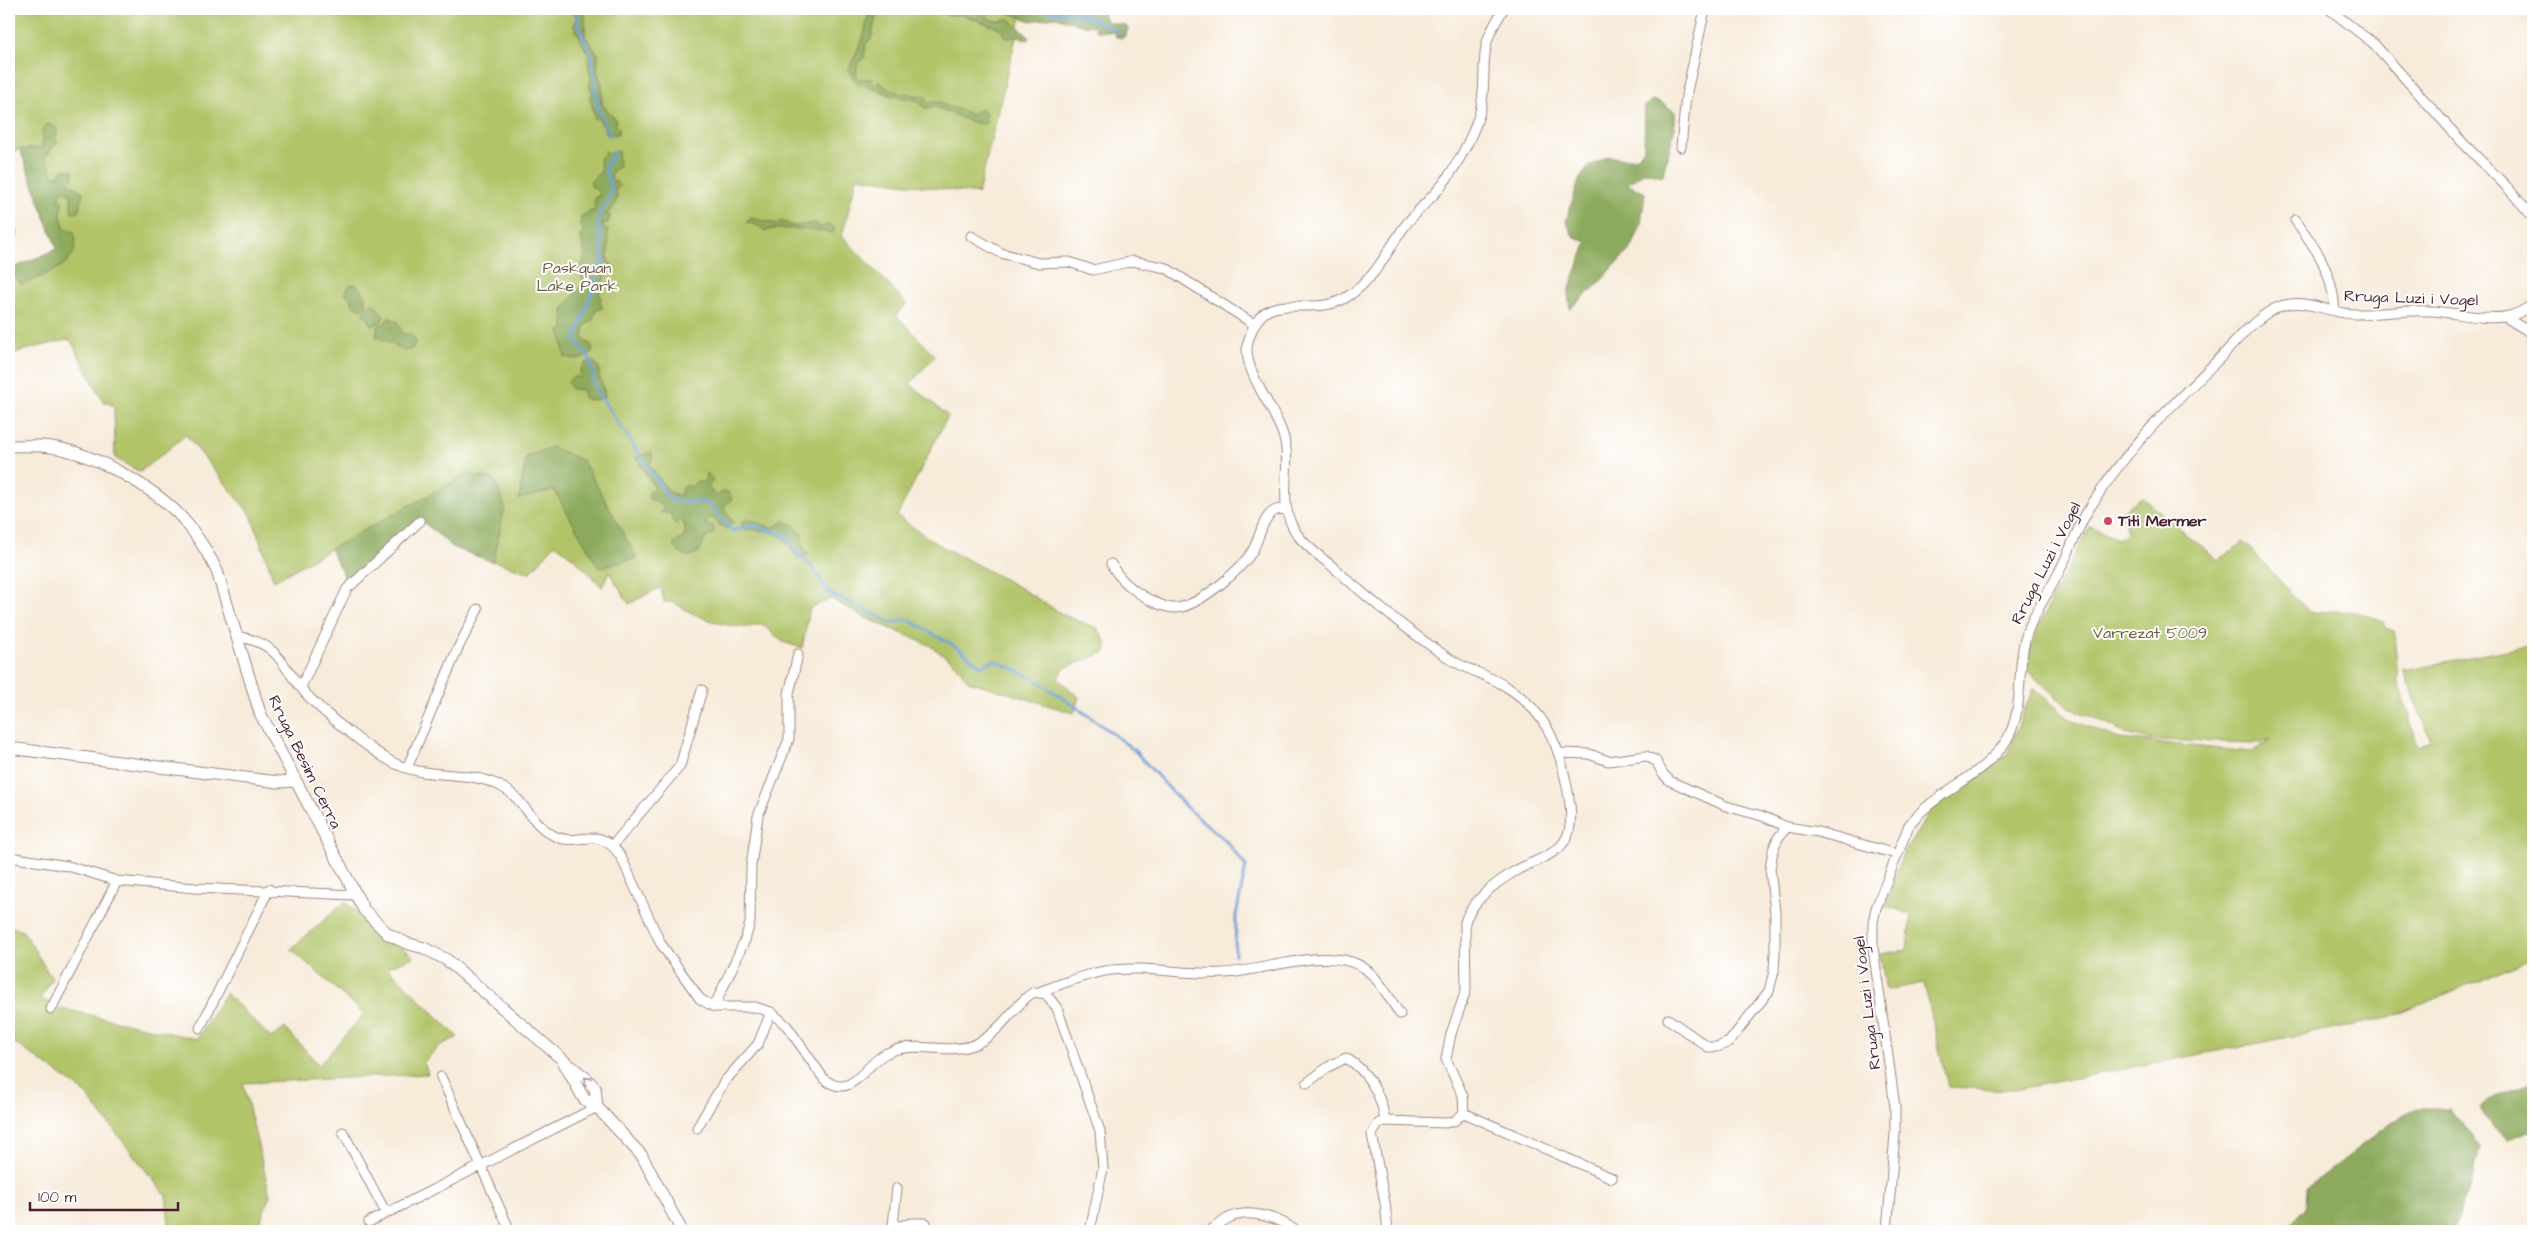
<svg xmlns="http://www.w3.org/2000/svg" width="2542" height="1240" font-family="'Architects Daughter',sans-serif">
<rect width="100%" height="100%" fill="#fff"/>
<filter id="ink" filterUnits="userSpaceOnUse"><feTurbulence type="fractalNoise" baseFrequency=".02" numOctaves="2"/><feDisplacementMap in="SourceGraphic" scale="10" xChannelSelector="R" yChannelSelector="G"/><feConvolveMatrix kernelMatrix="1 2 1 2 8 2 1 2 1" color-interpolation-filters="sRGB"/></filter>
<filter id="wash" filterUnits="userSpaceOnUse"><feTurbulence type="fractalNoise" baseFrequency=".0096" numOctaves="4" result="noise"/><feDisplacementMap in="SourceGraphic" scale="20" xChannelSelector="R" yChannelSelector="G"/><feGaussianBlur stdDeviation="1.12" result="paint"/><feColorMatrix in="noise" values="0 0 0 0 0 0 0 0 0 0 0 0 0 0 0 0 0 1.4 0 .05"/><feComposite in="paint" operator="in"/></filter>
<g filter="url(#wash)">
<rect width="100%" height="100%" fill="#f7ebd9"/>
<path fill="#b1c468" stroke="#7e724a" d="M9,9H1023L978,194L857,177L842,236L907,304L896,315L935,356L910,384L948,416L897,516L934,542L1015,585L1064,615L1097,628L1106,641V652L1064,668L1058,679L1079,697L1074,713L968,681L956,664L929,645L864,617L831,599L810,608L802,648L783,642L762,624C741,633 705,620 686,610C677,605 674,601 664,602L661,587L629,604L609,572L602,587L574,558L555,544L530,573L454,548L420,519L347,581L330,549L274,581L251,515L186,435L140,472L115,458L114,406L103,401L70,339L9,354V270L57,249L20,149L9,154Z
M2142,497L2218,560L2244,542L2310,613C2336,610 2359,609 2383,621L2385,628L2394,631L2398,681L2418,746L2431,741L2403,670L2533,645V957L2389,1018L2013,1090L1948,1087L1924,983L1886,990L1880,954L1907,950L1911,914L1885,906L1902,856L1931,810L2007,755L2033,688L2071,720L2119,739L2252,752L2271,739L2257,743L2150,740L2127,734L2107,723L2069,708L2024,668C2039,617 2066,572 2090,526L2117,539L2127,533L2122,511Z
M345,902L414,957L387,967L458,1037L441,1045L424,1062L428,1074L243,1083L270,1195L257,1231H170L166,1196L82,1090L9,1039V926L23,931L52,979L40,999L63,1009L197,1039L226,993L271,1038L285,1028L319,1065L364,1014L291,949Z"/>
<path fill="#8caa5c" stroke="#6b6444" d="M574,9H582L585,12V36L598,54L597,72L602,84V104L616,120L615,124L619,128L618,134L607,135L600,120L595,118L590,97L593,92L589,86C593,79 589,70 588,62L590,59L574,26L576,19Z
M870,9H881L877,12L871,39L866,43L864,58L857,64L856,73L859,79H871L874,83L880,82L888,89L897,91L898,94C908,91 914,97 923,95L930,102H941C949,110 962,107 970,115L981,109L986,113V123C973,127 950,111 937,108C934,107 929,108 925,108L919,101L892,96L873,88H868L864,83L859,85L850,74L849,69L863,38Z
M899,9H973L988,13L987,18L997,21L1009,19L1029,36L1028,40L1021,37L1007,38L999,28L963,15H946L936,9L907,11Z
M1001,9H1099L1107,10L1103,15L1108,22L1125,25L1128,28L1126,35L1122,38L1116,37L1114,32L1096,31L1094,26L1081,25L1056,17L1030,21Z
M1652,100L1662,103L1675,112C1677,133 1666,155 1663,176L1645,172L1627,184L1645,193L1641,225L1632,247L1597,285L1570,309L1568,293L1587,242L1573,236L1566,221L1579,180L1588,167L1609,156L1624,159L1638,157L1644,149L1645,106Z
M47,124L57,128V135L54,139L58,142L45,157L53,175L59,176L63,169L73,170V177L68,182L83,192L78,213L71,211V194L62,190L58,201L62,200L61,216L64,228L74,232C84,266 44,274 21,285L15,276H9V270L57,249L20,149L42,148V131Z
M604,151L608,153L618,151L619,167L613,170L611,176L613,182L616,181L619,187L614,190L618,195L614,207L605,215H610L608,223H602L604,228L608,230V262L612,264L604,280L598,287L601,299L600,304L603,308L597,310L591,322L585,325L583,336L586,342L591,344L593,350C586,361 577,360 565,357L560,331L564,328L563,309L582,286L583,277L578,271L585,258L581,237L583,229L579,223L582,221L580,217L591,211L594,212L595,197H599V192L591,186V181L601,171L600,158L605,154Z
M752,218L777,224L780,221L794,226L816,223L819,227L829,225L835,228L833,233C818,230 778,226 765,231L759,226L746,222Z
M356,284L366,295V304L362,309L353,305L351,298L345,293L350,285Z
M374,304L384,316L381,322L371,326L369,319L363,314L368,305Z
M389,317L398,322L402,334H411L416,341L413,348L405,351L376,336L378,326L385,323Z
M593,361L599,367C598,383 604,383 605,397L596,400L585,399L582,390L572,389L568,382L573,377H581L580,370L585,363Z
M552,447L583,461L637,558L599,568L554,490L519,499L526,457Z
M651,452L653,457L649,464L669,492L680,496L682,489L686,485L691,487L697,481L704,483L707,473L713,480L708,487L716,496L722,492H728L732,499L723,508L733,522L727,529L718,524L714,518L706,519L707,526H714V534L706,537L699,552L688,557L679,552L673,545L685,536V526L681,520L675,524L671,517L672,514L660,512L665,507L648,498L650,491L655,488L636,458Z
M467,474L494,479L505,507L493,562L454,548L420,519L347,581L330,549Z
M747,519L772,528L785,521L789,524L792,523L799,531L802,532L803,548L808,555L800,559C793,554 793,550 788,543C779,530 758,529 743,530L742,523Z
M2533,1082V1130L2508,1139L2495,1131L2481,1108L2499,1094Z
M2416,1108H2449L2480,1147L2472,1181L2453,1228L2444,1231H2284L2306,1208L2307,1188L2393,1122Z"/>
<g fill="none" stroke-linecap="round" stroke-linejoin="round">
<path stroke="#6fa2da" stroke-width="3" d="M576,9L578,24L592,57L598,108L610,136
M1033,9L1086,16L1120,32
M614,152L605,168L612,192L598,217L603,261L575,340L590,359L595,388L670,500L708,503L732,531L753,525L786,535L797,554L813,568L829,593L892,623L907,619L958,648L981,666L994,660L1033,678L1092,718L1134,750L1186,807L1226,841L1246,866L1236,916L1235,955"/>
</g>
</g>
<g filter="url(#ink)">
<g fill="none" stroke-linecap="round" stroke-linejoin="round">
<g stroke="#a08582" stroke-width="11">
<path id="minor" d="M2329,9L2374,44L2462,142L2507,187L2533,217
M1681,147L1686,96L1705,9
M2295,220C2318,251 2332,271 2335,310
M9,234L12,233
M971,236L1001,253L1039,263L1069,262L1093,270L1133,261L1166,268L1255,325
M2505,317L2533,334
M9,515L11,516
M1111,564C1119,579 1135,592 1150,600C1160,605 1171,610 1182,607C1204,601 1242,569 1253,550C1259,539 1262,521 1271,513C1276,509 1281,509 1286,509
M236,636C282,644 279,664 306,694C327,716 366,747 392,762C427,781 468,768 502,787C523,798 531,823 551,834C578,851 597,820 621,857L661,944L700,999L714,1007H755L771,1012L787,1026L824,1079C853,1102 865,1062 887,1053C915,1039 949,1057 978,1043C999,1032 1011,1011 1028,996L1034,992L1046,994L1057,1008L1100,1131L1103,1168L1090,1231
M301,687L347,589L420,521
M1559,753L1589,754L1608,761L1646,756L1656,761L1663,774L1670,781L1726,806L1762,816L1787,827L1818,832L1896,854
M407,768L458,648L478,609
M613,845L680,766L702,690
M9,857L68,866L117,881L195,888L355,895
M1039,992C1061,984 1083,975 1105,971C1144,965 1184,975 1223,973C1262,972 1323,947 1359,965C1377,974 1389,998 1400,1014
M714,1007L745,940L750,923L751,866L758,816L789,739V694L798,654
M51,1009L117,881
M1668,1019L1708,1047H1717L1729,1042L1769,991L1774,971L1775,953V912L1770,869L1773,850L1778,838L1787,827
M200,1028L269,889
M441,1077L510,1231
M1307,1083L1328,1067L1346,1058C1368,1071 1382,1096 1385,1121
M1464,1113L1612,1178
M697,1128L724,1082L758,1044L771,1012
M343,1132L386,1213
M897,1188L893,1225L895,1227L911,1223H926L929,1231
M369,1222L597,1107
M1209,1231C1216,1227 1222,1221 1229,1218C1249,1208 1280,1218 1296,1231
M1388,1231L1385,1203L1372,1134L1379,1123L1385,1121L1446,1123L1454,1121L1464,1113L1463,1096L1446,1059L1451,1034L1466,990L1465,922C1472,900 1498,881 1517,870C1535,860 1564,854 1569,831C1573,815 1569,797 1566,782C1558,741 1542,708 1505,686C1488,675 1467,670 1450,659C1409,632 1370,600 1333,567C1321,557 1306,547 1297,534C1274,502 1295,466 1282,432C1273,406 1241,368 1248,342C1262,288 1298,314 1334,303C1347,299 1360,288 1369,278C1383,263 1392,244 1404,227C1414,214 1426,203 1437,191C1453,173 1472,139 1479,115C1487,91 1481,66 1487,42C1490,30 1498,20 1503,9
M1887,1231L1895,1134V1107L1873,948V922L1876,908L1909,825C1935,791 1983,777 2006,741C2026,708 2015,669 2027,633C2034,612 2049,593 2059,572C2069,553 2076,532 2086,514C2122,453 2168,409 2218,360C2235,343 2251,322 2272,310C2300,294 2323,312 2352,314C2378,315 2404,309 2431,311C2454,312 2480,320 2504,317C2515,316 2524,310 2533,304"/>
</g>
<g stroke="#a08582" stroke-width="13">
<path id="tertiary" d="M9,446C23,446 37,445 51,447C74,450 95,459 116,470C166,497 191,519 217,571L260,713L364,910L388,934L406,943L424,948L447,960L563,1060L586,1078L595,1088L597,1107
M9,748L278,782L295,781
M563,1061L584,1099L597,1107L642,1156L682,1231"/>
</g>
<use href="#minor" stroke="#fff" stroke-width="9"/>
<use href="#tertiary" stroke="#fff" stroke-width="11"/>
</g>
<defs><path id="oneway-chevron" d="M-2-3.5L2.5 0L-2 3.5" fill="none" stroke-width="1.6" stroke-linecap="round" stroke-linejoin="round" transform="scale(1.25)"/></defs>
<use stroke="#ae9aa0" href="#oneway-chevron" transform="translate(587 1080) rotate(-136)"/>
</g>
<circle fill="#d1495b" stroke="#fff" stroke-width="2" cx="2108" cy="521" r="5"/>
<g text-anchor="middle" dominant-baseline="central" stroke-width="4" stroke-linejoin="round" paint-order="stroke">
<g font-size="16" fill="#6e5940" stroke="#fff">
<text x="577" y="268">Paskquan<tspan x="577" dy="18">Lake Park</tspan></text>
<text x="2150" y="633">Varrezat 5009</text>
</g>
<g font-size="16" fill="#4a1f2b" stroke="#fff">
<text transform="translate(2411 298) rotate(2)">Rruga Luzi i Vogel</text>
<text transform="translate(2046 563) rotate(-63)">Rruga Luzi i Vogel</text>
<text transform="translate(305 762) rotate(64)">Rruga Besim Cerra</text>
<text transform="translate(1867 1003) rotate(-97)">Rruga Luzi i Vogel</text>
</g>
<g font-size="16" font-weight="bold" fill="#4a1f2b" stroke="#fff" text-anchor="start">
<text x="2118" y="521">Titi Mermer</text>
</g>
</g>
<rect width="2542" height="1240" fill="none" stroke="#fff" stroke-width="30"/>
<path d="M30 1202v8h148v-8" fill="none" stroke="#4a1f2b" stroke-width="2.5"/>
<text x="38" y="1202" font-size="15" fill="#4a1f2b" stroke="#ffffff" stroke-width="4" paint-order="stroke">100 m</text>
</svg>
